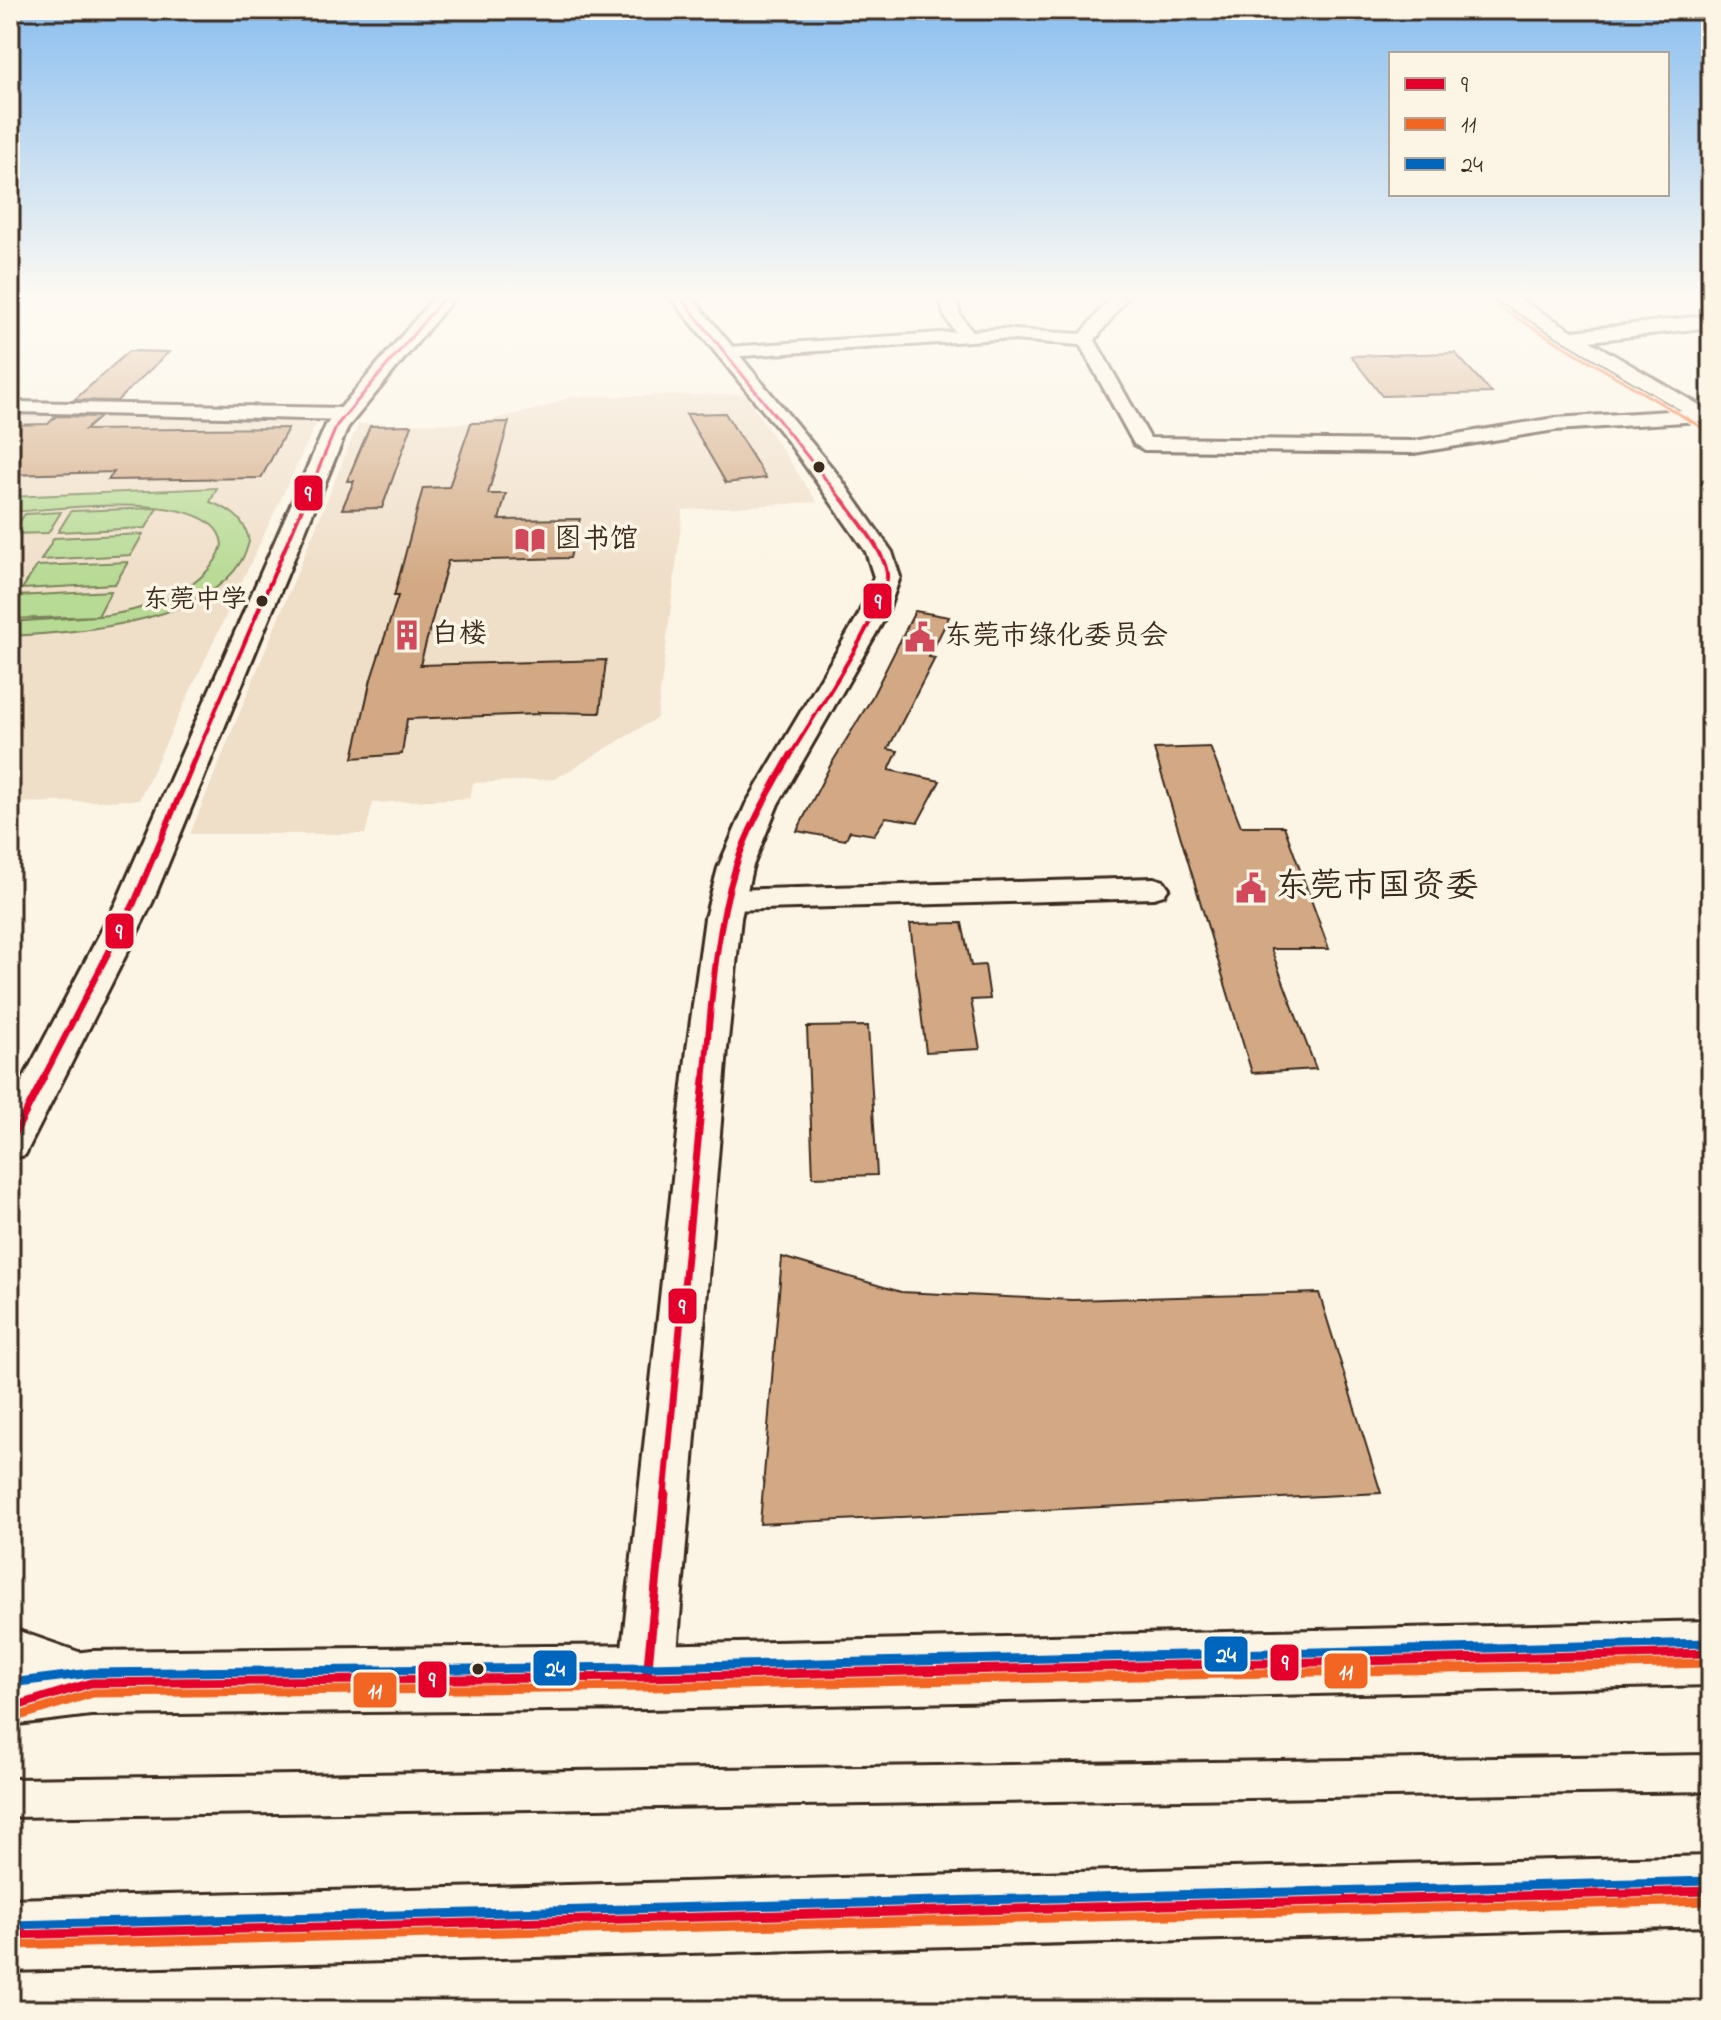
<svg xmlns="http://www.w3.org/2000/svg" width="1721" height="2020" font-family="'Indie Flower','LXGW WenKai TC',sans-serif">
<rect width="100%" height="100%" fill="#fcf5e5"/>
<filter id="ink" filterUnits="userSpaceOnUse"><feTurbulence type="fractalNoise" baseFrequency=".0125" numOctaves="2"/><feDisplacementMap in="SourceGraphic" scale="16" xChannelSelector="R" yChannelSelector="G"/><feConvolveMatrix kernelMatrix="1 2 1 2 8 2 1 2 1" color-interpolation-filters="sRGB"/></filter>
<g filter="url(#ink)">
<path fill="#efdec8" d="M745,394L817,502L683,510L657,718L555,779L473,783L470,798L373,803L365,834H190L358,424L476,423L542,408L570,397Z
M10,412L318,420L139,800L10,803Z"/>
<path fill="#b7da94" stroke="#798259" stroke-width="2" d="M217,488L210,502C230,509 246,519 249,542C229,622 77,633 10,636V622L97,616L10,619V607L17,596L111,591L98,616C139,613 210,590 222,545C217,486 52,510 10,512V497Z
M157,508L146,528L58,532L71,511Z
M61,512L48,533L11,534L25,514Z
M143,534L131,555L41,560L54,538Z
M128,562L115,584L22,589L37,566Z"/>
<path fill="#d2a984" stroke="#3b2a1e" stroke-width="2" d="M129,351L169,352L117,401L74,400Z
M1455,353L1492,393L1382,396L1351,356Z
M725,413L766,478L726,483L686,414Z
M56,416L100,417L85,430L288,428L261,478L108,480L114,472L10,475V425L48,424Z
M509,422L488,494H506L499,520L580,519L570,558L448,561L420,665L606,660L600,713L538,712V714L407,719L402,754L353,758L371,679L398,596H394L423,488L449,487L471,423Z
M412,425L382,508L342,509L354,481H347L370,426Z
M915,611L949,617L929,657L935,658L888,749L898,751L889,770L940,781L918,822L886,817L874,835L850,831L845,840L797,831L830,766L870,701Z
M1210,747L1241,826H1284L1329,949H1271L1316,1069L1252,1073L1154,749Z
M962,923L971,966L985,965L990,999L971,1000L980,1049L926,1052L910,924Z
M868,1026L877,1175L813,1177L807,1027Z
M782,1257L901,1292L1072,1300L1319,1293L1381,1493L760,1524Z"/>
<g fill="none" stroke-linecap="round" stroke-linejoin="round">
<g stroke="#3b2a1e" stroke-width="6">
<path id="pedestrian" d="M1711,1755V1791L10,1817V1779Z"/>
</g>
<g stroke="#3b2a1e" stroke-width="6">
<path id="minor" d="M940,299H956L960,315L972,331L1000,329L1081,334L1109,299H1126L1095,340L1150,438L1414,441L1555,418L1701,409L1710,415L1701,421L1555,430L1414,453L1144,450L1134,444L1080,345L1000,339L727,357L718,352L727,347L955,332L944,315Z
M16,402L345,408L354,414L345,420L10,412V404Z
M1154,878L1164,881L1169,888L1164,895L1154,898L727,910L717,907L712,900L717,893L727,890Z"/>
</g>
<g stroke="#3b2a1e" stroke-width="6">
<path id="tertiary" d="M433,299H453L348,427L152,903L25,1155L10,1159V1104L116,903L326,425Z
M672,299H693L838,475L892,552L900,577L886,616L778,804L752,868L741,918L727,1049L675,1677L667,1697L647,1705L627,1697L619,1677L687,1049L705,918L718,868L746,804L858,616L874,577L866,552L787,440Z
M1495,299H1519L1573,331L1711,315V327L1590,341L1711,412V428Z
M10,1628L93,1657L101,1677L93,1697L73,1705L10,1682Z"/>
</g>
<g stroke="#3b2a1e" stroke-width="6">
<path id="secondary" d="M1711,1621V1685L647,1709L91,1715L10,1725V1661L91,1651L647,1645Z
M1711,1856V1926L10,1971V1899Z"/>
</g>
<use href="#pedestrian" fill="#fcf5e5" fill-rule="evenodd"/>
<use href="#minor" fill="#fcf5e5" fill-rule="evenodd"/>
<use href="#tertiary" fill="#fcf5e5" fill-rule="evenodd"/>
<use href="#secondary" fill="#fcf5e5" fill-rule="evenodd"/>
<g stroke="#fcf5e5" stroke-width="6">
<path id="bus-1-far4" d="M682,299L843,501
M305,501L337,425L443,299"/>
</g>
<g stroke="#fcf5e5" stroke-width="8">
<path id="bus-1-far3" d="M196,756L306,499
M790,756C811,720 883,613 887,578C889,556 855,517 842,499"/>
</g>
<g stroke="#fcf5e5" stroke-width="12">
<path id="bus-1-far2" d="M42,1081L134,903L197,754
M704,1081C711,1012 714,937 735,869C747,829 770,791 791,754"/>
</g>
<g stroke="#fcf5e5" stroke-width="13">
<path id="bus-1-far1" d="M10,1143L43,1079
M664,1495L704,1079"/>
</g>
<g stroke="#fcf5e5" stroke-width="15">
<path id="bus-1" d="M647,1677L665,1493
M10,1708L91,1683L647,1677L1711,1653
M10,1935L1711,1891"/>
</g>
<g stroke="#fcf5e5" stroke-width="6">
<path id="bus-2-far1" d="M1500,308L1706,430"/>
</g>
<g stroke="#fcf5e5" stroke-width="15">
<path id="bus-2" d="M13,1718L93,1693L647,1687L1711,1663
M10,1945L1711,1901"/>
</g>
<g stroke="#fcf5e5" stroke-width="15">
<path id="bus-3" d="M10,1683L91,1673L647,1667L1711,1643
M10,1925L1711,1881"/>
</g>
<use href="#bus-1-far4" stroke="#e4002b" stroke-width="3"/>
<use href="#bus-1-far3" stroke="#e4002b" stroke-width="4"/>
<use href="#bus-1-far2" stroke="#e4002b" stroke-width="6"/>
<use href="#bus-1-far1" stroke="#e4002b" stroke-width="7"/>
<use href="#bus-1" stroke="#e4002b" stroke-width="9"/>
<use href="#bus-2-far1" stroke="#f26522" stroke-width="3"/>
<use href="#bus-2" stroke="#f26522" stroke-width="9"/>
<use href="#bus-3" stroke="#0065bd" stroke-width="9"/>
</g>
</g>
<linearGradient id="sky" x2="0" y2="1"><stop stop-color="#8abeef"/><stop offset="0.51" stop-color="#fefaf3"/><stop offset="1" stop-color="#fefaf3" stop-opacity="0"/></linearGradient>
<rect width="1721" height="582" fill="url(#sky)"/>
<defs>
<g id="library-bare" transform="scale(2.4)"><path d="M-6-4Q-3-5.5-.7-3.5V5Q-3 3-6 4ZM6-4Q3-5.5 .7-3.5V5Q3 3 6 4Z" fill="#d1495b" stroke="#fcf5e5" stroke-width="2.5" paint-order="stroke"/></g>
<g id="building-bare" transform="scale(2.4)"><path d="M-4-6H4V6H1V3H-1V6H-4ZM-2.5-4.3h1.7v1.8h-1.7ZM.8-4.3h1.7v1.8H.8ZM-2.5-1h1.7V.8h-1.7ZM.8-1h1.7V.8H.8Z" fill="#d1495b" stroke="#fcf5e5" stroke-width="2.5" paint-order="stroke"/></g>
<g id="civic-bare" transform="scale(2.4)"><path d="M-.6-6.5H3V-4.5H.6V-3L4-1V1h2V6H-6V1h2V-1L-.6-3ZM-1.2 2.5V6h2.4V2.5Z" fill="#d1495b" stroke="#fcf5e5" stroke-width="2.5" paint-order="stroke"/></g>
</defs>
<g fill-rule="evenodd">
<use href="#library-bare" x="530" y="540"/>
<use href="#building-bare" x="407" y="635"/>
<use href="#civic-bare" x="920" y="637"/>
<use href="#civic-bare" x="1251" y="888"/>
</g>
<g fill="#3b2a1e" stroke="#fcf5e5" stroke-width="3">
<circle cx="819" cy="467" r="7"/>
<circle cx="262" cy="601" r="7"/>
<circle cx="478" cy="1669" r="7"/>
</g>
<g text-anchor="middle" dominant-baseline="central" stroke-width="7" stroke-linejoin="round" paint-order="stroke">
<g font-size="26" fill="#3b2a1e" stroke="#fcf5e5" text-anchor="end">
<text x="247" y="601">东莞中学</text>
</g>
<g font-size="28" fill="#3b2a1e" stroke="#fcf5e5" text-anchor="start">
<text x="554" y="540">图书馆</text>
<text x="431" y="635">白楼</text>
<text x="944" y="637">东莞市绿化委员会</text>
</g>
<g font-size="34" fill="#3b2a1e" stroke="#fcf5e5" text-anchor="start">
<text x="1275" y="888">东莞市国资委</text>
</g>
</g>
<g stroke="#fcf5e5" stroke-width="3">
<rect x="293" y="474" width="31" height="38" rx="8" fill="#e4002b"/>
<rect x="862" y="582" width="31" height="38" rx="8" fill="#e4002b"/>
<rect x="104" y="912" width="31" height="38" rx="8" fill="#e4002b"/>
<rect x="667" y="1287" width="31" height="38" rx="8" fill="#e4002b"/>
<rect x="1203" y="1635" width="46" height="38" rx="8" fill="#0065bd"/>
<rect x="1269" y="1643" width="31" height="39" rx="8" fill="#e4002b"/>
<rect x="532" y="1649" width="46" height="38" rx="8" fill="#0065bd"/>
<rect x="1323" y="1652" width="46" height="38" rx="8" fill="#f26522"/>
<rect x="417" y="1660" width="31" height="39" rx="8" fill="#e4002b"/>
<rect x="352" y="1671" width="46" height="38" rx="8" fill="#f26522"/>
</g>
<g font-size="22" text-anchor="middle" font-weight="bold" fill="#fff">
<text x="308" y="501">9</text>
<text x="878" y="609">9</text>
<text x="119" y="939">9</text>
<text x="682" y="1314">9</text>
<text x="1226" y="1662">24</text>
<text x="1285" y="1670">9</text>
<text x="555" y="1676">24</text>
<text x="1346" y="1679">11</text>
<text x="432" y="1687">9</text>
<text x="375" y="1698">11</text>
</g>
<rect width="1721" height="2020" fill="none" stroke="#fcf5e5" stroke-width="40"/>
<rect x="20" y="20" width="1681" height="1980" fill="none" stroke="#3b2a1e" stroke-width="3" filter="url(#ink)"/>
<rect x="1389" y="52" width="280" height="144" fill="#fcf5e5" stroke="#afa495" stroke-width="2"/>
<rect x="1405" y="78" width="40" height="12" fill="#e4002b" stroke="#afa495" stroke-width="2"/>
<text x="1461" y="92" font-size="24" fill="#3b2a1e">9</text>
<rect x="1405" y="118" width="40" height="12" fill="#f26522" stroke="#afa495" stroke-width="2"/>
<text x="1461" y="132" font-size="24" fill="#3b2a1e">11</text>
<rect x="1405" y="158" width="40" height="12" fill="#0065bd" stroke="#afa495" stroke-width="2"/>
<text x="1461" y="172" font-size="24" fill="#3b2a1e">24</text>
</svg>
